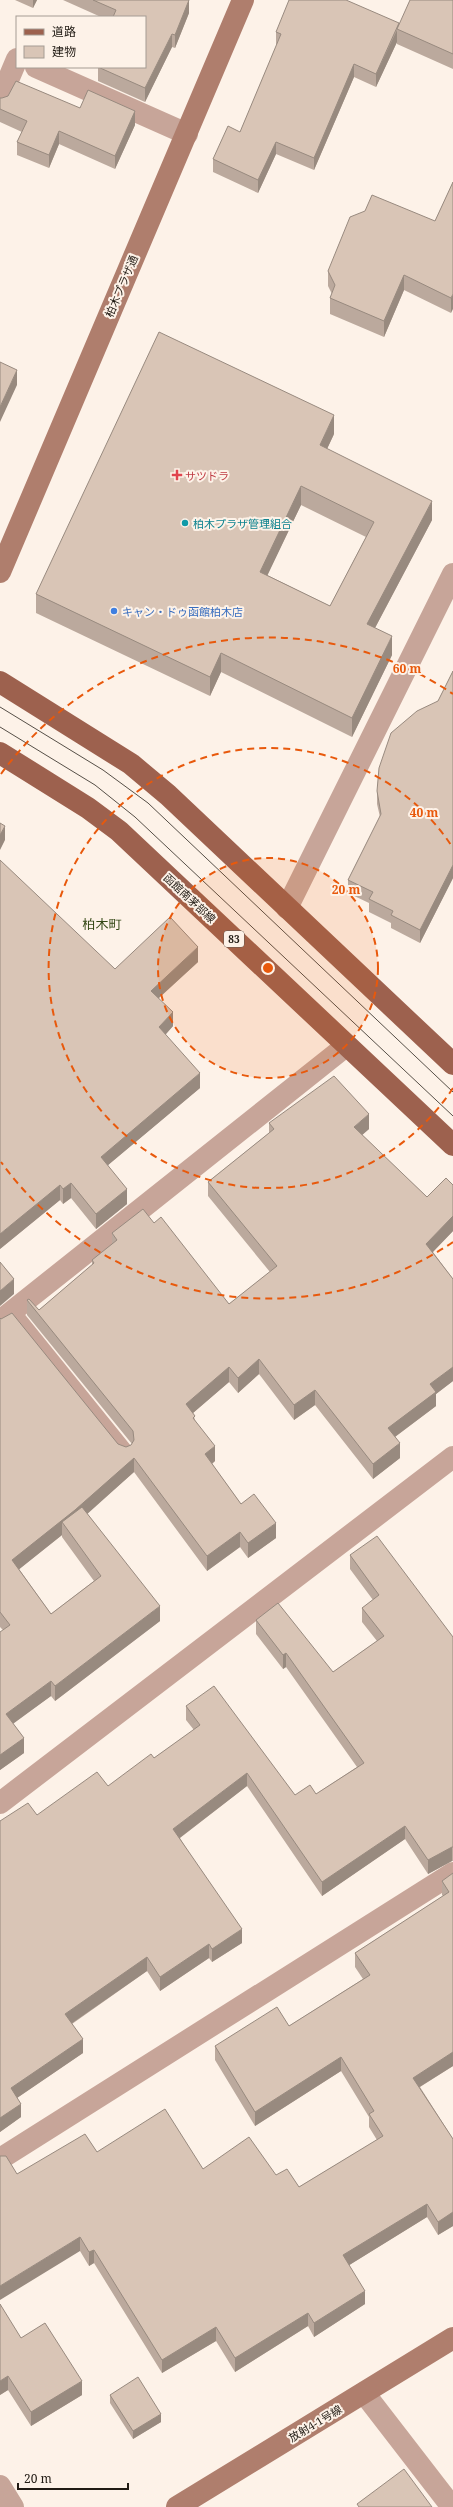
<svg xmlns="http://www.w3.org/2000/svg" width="453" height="2507" font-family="'Noto Serif','Noto Sans JP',serif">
<rect width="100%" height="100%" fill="#fdf2e8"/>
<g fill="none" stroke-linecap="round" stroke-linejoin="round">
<path stroke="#c7a599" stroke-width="17" d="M12,1312L125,1452"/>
<path stroke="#c7a599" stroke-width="22" d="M36,67L187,134
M0,99L17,59
M287,908L453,574
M0,1321L346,1046
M0,1803L453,1457
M0,2159L453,1873
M364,2393L452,2507
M0,2486L13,2507"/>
<path stroke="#af7e6d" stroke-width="22" d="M0,572L243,0
M177,2507L453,2338"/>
<path stroke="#9d614e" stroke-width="22" d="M0,682L131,764L168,795L453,1064
M0,753L88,808L119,831L453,1145"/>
<path stroke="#564f47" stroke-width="1" d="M0,707L103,770L148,803L453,1092
M0,727L95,785L135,817L453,1116"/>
</g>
<path fill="#bba99d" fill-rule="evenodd" d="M15,0H37L33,8Z
M63,0H189V13L175,48L172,47L145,102L98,81V67L145,17H101Z
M453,0V69L397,44V42L376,87L354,77L314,170L276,154L258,193L213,172V159L240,132L277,45L276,44V32L399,23Z
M0,98L80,108L135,125L115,169L59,144L49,168L17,155V142L22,132L0,122Z
M453,182L451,313L404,290L384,337L330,314V298L332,294L328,286V271L435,221Z
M334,434L327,449L432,520L375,628L392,655L352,737L221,672L210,696L36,613V594ZM301,505L366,537L330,606L267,575Z
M453,671V878L420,943L391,928V923L369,912V903L348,893V880L380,817L377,804V791L438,701Z
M198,962L159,998L173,1026L165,1035L200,1088L108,1165L127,1204L96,1229L71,1198L63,1204L60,1200L0,1249L115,969Z
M269,1123L369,1129L362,1135L427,1197L453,1185V1231L433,1252L453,1279V1381L436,1394V1406L395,1437L400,1458L373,1479L315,1405L294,1420L259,1374L238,1393L229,1382L193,1413L195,1420L215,1461L212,1464L241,1504L276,1538L248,1558L240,1547L207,1571L134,1472L87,1513L160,1621L55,1701L51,1696L13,1723L24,1753L0,1770L3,1630L0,1627V1318L118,1444L126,1447L131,1445L132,1444L27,1315V1300L39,1310L92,1265V1260L112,1245V1233L154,1223L229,1304L270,1272L208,1196V1182L269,1133ZM62,1535V1537L94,1581L51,1614L19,1569Z
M350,1555L453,1637V1861H452L428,1874L405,1839L322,1896L247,1786L180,1838L242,1943L212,1962L209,1958L160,1991L147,1971L72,2024L83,2053L17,2098L21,2117L0,2132V1821L37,1815L108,1786L154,1758L194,1730L186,1720V1706L295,1795L316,1794L357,1767L286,1667L283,1669L256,1634V1620L333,1672L377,1641L362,1622V1608L373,1600L350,1569Z
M453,1873V2066L420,2087L453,2139V2226L438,2235L427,2217L349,2265L365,2304L314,2337L308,2326L235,2372L216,2341L162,2373L94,2263L89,2266L80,2251L17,2174L97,2152L203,2169L276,2175L299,2187L377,2140L369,2127V2117L341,2071L255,2126L215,2060V2046L289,2026L363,1979L355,1967V1953L443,1896L442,1895V1881Z
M21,2338L82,2395L31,2426L8,2390L0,2395Z
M110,2395L161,2422L133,2439L110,2403Z"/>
<path fill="#988a7f" d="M33,0H37L33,8Z
M189,0V13L175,48V35Z
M397,30V42L376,87V74Z
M172,34V47L145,102V88Z
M354,64V77L314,170V158Z
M135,111V125L115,169V156Z
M59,131V144L49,168V155Z
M276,142V154L258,193V180Z
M404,275V290L384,337V321Z
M453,294V309L451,313V298Z
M17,370V385L0,422V407Z
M334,415V434L320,464V445Z
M301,486V505L260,591V572Z
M432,501V520L367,643V624Z
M392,636V655L352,737V718Z
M221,653V672L210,696V677Z
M5,826V840L0,850V835Z
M453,865V878L420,943V930Z
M198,947V962L151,1005V991Z
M173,1012V1026L159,1042V1027Z
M200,1073V1088L101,1171V1157Z
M369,1114V1129L354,1142V1127Z
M71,1183V1198L63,1204V1189Z
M60,1185V1200L0,1249V1234Z
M127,1189V1204L96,1229V1214Z
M453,1216V1231L426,1259V1244Z
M14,1279V1294L0,1306V1291Z
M259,1359V1374L238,1393V1378Z
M229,1367V1382L186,1419V1404Z
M453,1367V1381L436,1394V1406L388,1442V1428L430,1384Z
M315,1390V1405L294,1420V1405Z
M400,1443V1458L373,1479V1464Z
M215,1446V1461L205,1469V1454Z
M134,1458V1472L75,1525L62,1522V1535L12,1575V1560Z
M276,1523V1538L248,1558V1543Z
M240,1532V1547L207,1571V1556Z
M160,1606V1621L55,1701V1686Z
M286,1653V1667L283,1669V1655Z
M51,1681V1696L6,1729V1714Z
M24,1738V1753L0,1770V1755Z
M247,1773V1786L173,1843V1829Z
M405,1826V1839L322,1896V1882Z
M452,1847V1861L428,1874V1860Z
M242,1929V1943L212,1962V1949Z
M209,1944V1958L160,1991V1977Z
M147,1957V1971L65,2028V2014Z
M83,2039V2053L11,2102V2088Z
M453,2052V2066L413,2091V2078Z
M341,2057V2071L255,2126V2112Z
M21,2104V2117L0,2132V2118Z
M427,2204V2217L343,2269V2255Z
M453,2212V2226L438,2235V2222Z
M80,2237V2251L0,2300V2286Z
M94,2250V2263L89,2266V2252Z
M365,2291V2304L314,2337V2323Z
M308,2313V2326L235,2372V2358Z
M216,2327V2341L162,2373V2360Z
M8,2376V2390L0,2395V2381Z
M82,2381V2395L31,2426V2412Z
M161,2414V2422L133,2439V2431Z"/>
<path fill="#d9c5b6" stroke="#988a7f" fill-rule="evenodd" d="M93,0H189L175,35L172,34L145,88L98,67H145V17H113L116,10Z
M289,0H346L399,23L376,74L354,64L314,158L276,142L258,180L213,159L228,126L240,132L281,34L276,32Z
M410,0H453V54L397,29Z
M16,81L80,108L88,90L135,111L115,156L59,131L49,155L17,142L27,121L0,109V98H2L8,96Z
M453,182V294L451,298L404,275L384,321L330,298L335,285L328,271L350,217L365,211L372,195L435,221Z
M159,332L334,415L320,445L432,501L367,624L392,636L352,718L221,653L210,677L36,594ZM301,486L374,522L330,606L260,572Z
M0,362L17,370L0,407Z
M453,671V865L420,930L391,915L393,911L369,899L373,892L348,880L381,814L377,791L379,768L391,733L417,711L438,701Z
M0,823L5,826L0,835Z
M0,860L115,969L170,917L198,947L151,991L173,1012L159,1027L200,1073L101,1157L127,1189L96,1214L71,1183L63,1189L60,1185L0,1234Z
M334,1076L369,1114L354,1127L427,1197L446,1178L453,1185V1216L426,1244L453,1279V1367L430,1384L436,1392L388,1428L400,1443L373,1464L315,1390L294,1405L259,1359L238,1378L229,1367L186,1404L195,1416L193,1418L215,1446L205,1454L241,1504L254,1494L276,1523L248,1543L240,1532L207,1556L134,1458L75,1510L12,1560L51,1614L101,1576L62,1522L82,1507L160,1606L55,1686L51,1681L6,1714L24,1738L0,1755V1632L10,1625L0,1612V1318L1,1319L12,1313L118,1444L126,1447L131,1445L134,1440L133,1431L27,1300L29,1299L39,1310L94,1263L92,1260L117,1240L112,1233L143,1209L154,1223L161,1217L229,1304L277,1266L208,1182L274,1129L269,1123Z
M0,1262L14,1279L0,1291Z
M377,1536L453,1637V1847H452L428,1860L405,1826L322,1882L247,1773L173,1829L242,1929L212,1949L209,1944L160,1977L147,1957L65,2014L83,2039L11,2088L21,2104L0,2118V1821L28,1803L37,1815L97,1772L108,1786L151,1754L154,1758L200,1725L186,1706L214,1686L295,1795L310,1785L316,1794L364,1763L286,1653L283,1655L256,1620L278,1603L333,1672L384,1636L362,1608L379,1595L350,1555Z
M453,1873V2052L413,2078L453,2139V2212L438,2222L427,2204L343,2255L365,2291L314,2323L308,2313L235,2358L216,2327L162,2360L94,2250L89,2252L80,2237L0,2286V2156H6L17,2174L85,2134L97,2152L165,2109L203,2169L249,2137L276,2175L287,2169L299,2187L383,2136L369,2114L374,2111L341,2057L255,2112L215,2046L277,2007L289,2026L370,1975L355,1953L449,1892L442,1881Z
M0,2304L21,2338L45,2323L82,2381L31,2412L8,2376L0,2381Z
M138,2377L161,2414L133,2431L110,2395Z
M404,2469L432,2507H359L357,2504Z"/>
<circle cx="268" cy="968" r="110" fill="#e8590c" fill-opacity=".12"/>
<g fill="none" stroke="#e8590c" stroke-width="2" stroke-dasharray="7 5">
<circle cx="268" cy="968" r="110"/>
<path d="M453 1088A220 220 0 1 1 453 848"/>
<path d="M453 1242A330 330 0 0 1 1 1162M1 774A330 330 0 0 1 453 694"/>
</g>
<path fill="#e0444e" stroke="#fdf2e8" stroke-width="1.5" d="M175 469h4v4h4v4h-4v4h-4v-4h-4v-4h4z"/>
<circle fill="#0f9aa8" stroke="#fdf2e8" stroke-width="1.5" cx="185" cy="523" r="4"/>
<circle fill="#3f7fe0" stroke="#fdf2e8" stroke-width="1.5" cx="114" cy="611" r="4"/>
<g text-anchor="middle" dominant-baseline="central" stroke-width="4" stroke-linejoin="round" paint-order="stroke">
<rect fill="#fdf2e8" stroke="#625b53" stroke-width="1" x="224" y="931" width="20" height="16" rx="3"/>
<g font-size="10" font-weight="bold" fill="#201a13">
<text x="234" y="939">83</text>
</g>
<g font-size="11" fill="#201a13" stroke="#fdf2e8">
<text transform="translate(121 286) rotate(-67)">柏木プラザ通</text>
<text transform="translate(190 898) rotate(43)">函館南茅部線</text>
<text transform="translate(315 2423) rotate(-31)">放射4-1号線</text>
</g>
<g font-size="11" fill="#be3a42" stroke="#fdf2e8" text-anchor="start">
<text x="185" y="475">サツドラ</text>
</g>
<g font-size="11" fill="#0d838f" stroke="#fdf2e8" text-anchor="start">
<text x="193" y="523">柏木プラザ管理組合</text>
</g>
<g font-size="11" fill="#366cbe" stroke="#fdf2e8" text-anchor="start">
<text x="122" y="611">キャン・ドゥ函館柏木店</text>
</g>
<g font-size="13" fill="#334714" stroke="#fdf2e8">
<text x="102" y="924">柏木町</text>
</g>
</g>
<circle cx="268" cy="968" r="6" fill="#e8590c" stroke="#fdf2e8" stroke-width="2"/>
<g font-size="12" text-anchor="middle" font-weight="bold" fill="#e8590c" stroke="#fdf2e8" stroke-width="4" stroke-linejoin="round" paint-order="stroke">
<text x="407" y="673">60 m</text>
<text x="424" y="817">40 m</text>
<text x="346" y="894">20 m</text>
</g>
<rect x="16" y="16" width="130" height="52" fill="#fdf2e8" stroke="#a59c93"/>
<rect x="24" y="29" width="20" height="6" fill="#9d614e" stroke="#a59c93"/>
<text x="52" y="36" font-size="12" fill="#201a13">道路</text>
<rect x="24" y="46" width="20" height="12" fill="#d9c5b6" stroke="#a59c93"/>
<text x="52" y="56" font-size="12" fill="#201a13">建物</text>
<path d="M18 2483v6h110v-6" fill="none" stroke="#201a13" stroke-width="2"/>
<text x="24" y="2483" font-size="12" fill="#201a13" stroke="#fdf2e8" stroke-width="3" paint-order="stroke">20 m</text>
</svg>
